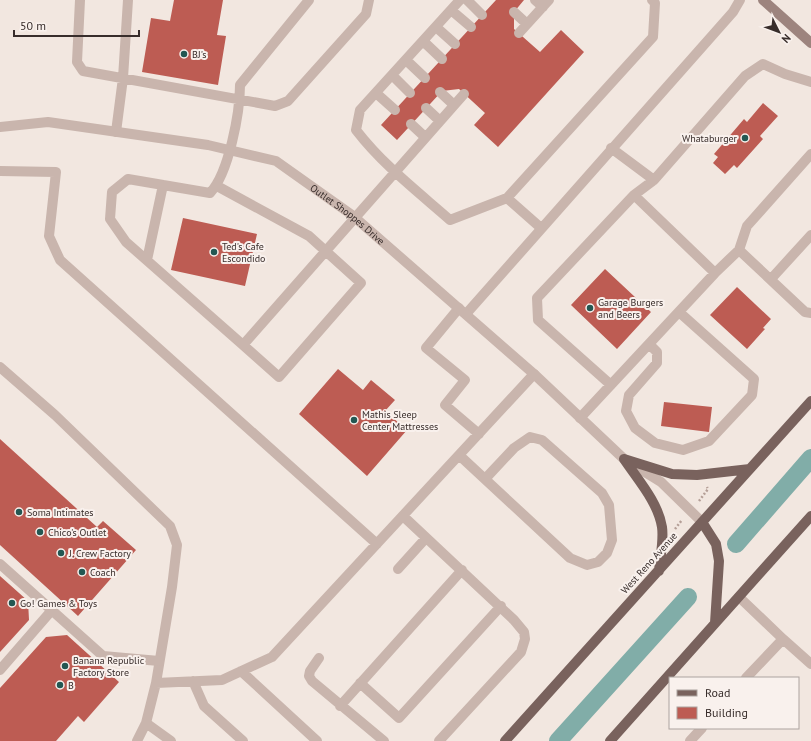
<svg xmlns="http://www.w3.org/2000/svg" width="811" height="741" font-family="'PT Sans',sans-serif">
<rect width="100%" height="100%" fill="#f2e7e0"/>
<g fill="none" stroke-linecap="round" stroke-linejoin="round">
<path stroke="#81ada8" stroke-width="18" d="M736,544L811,458
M558,741L688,597"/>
</g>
<path fill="#bd5c53" d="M174,0H223L217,35L226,36L218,85L142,72L151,18L170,21Z
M496,0H524L514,12V29L540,52L561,30L584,52L498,147L474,125L485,113L459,89L442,91L397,140L381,125Z
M763,103L778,116L760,136L763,139L737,168L734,165L725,174L713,163L718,157L714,154L744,119L747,122Z
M183,218L257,234L245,286L171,270Z
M605,269L651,312L617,349L571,305Z
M737,287L771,319L763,328L765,329L747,349L710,315Z
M338,369L363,390L371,380L395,400L385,411L407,430L367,476L299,414Z
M664,402L712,407L709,432L661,426Z
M0,439L97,527L103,521L136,550L78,616L0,545Z
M0,576L28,601L29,620L0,652Z
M67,635L119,682L84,722L78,716L56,741H0V688L46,637Z"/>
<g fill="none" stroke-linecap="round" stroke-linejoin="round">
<path stroke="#b59f97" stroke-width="2.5" stroke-dasharray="2 2" stroke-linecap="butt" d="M699,501L708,489L707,487
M675,529L682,520"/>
<path stroke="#c9b5ad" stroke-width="10" d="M80,0L77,62L83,71L275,106L288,101L366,14L369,0
M309,0L240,85C240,112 229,173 210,193L128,179L112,192L110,219L126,242L243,345L464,94
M460,0L360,110L356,130C383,165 417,191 450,220L507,198L541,228
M467,0L482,15
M535,0L543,7
M451,10L471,27
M514,12L527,24
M436,27L455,44
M519,33L549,0
M423,41L442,59
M406,60L425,78
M392,75L410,93
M440,92L454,105
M376,93L395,110
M426,108L440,121
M411,124L425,137
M116,132L123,78L128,0
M611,148L654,180L745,76L763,64L785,74L811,82
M0,171L56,172L49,236L60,260L377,544
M217,186L309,236L361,283L279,377L243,345
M507,198L653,37L655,3L652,0
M739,250L747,226L811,154
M147,260L163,185
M715,273L739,250L805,312L811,313
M771,279L811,235
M459,308L426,348L465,380L445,405L479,434
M466,314L733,12L740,0
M649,344L657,352V363L629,395L626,411L635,428L655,443L683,450L709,441L752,395L754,379L679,312
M0,367L55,415L170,526L177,545L172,587L156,683
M611,385L538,320L537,298L634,195
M580,418L715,273L634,195L654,180
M459,455L570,558L587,565L598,562L607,553L612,540L609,505L602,493L542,440L530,437L514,448L485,479
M403,516L514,620L524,632L525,639L521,652L439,741
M398,569L426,538
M739,597L783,639L746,678
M783,639L811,664
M319,658L310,671L309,676L312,681L384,741
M241,671L317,741
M193,681L204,706L243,741
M360,683L399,718L501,606
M340,706L462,570
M146,723L171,741
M137,741L146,723L156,683L222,680L272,657L534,374
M690,741L702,728"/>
<path stroke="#c9b5ad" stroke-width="10" d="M0,564L103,656L159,661
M0,670L52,610"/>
<path stroke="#c9b5ad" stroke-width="10" id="s1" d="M0,127L48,122L208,145L276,161L352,215L534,374L624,459L661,482L702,522"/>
<path stroke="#9d847e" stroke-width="10" d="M763,0L811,43"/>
<path stroke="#79625d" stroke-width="10" d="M624,459L672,474L697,475L750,469
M624,459C638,480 658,502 662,527C664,541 660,557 659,571
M702,522L716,544L719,561L715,623
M505,741L811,401
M610,741L811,516"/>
</g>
<g fill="#235752" stroke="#f9f1ed" stroke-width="1.5">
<circle cx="184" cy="54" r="4"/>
<circle cx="745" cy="138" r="4"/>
<circle cx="214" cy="252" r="4"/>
<circle cx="590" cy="308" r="4"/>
<circle cx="354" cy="420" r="4"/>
<circle cx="19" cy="512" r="4"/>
<circle cx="40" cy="532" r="4"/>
<circle cx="61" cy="553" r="4"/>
<circle cx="82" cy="572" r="4"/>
<circle cx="12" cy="603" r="4"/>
<circle cx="65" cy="666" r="4"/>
<circle cx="60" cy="685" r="4"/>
</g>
<g text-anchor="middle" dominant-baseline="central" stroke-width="4" stroke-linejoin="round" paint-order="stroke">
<g font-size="10" fill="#382d2b" stroke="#f9f1ed" text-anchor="start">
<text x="192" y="54">BJ's</text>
<text x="737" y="138" text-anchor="end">Whataburger</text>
<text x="222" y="246">Ted's Cafe<tspan x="222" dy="12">Escondido</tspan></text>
<text x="598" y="302">Garage Burgers<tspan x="598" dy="12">and Beers</tspan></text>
<text x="362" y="414">Mathis Sleep<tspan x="362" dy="12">Center Mattresses</tspan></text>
<text x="27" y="512">Soma Intimates</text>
<text x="48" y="532">Chico's Outlet</text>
<text x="69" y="553">J. Crew Factory</text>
<text x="90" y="572">Coach</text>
<text x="20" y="603">Go! Games &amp; Toys</text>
<text x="73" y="660">Banana Republic<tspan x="73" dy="12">Factory Store</tspan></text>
<text x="68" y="685">B</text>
</g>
<g font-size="10" fill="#382d2b" stroke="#f9f1ed">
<text stroke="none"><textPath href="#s1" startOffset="369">Outlet Shoppes Drive</textPath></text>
<text transform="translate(649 563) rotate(-48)">West Reno Avenue</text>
</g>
</g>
<rect x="669" y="677" width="130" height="52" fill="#f9f1ed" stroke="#aca39f"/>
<rect x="677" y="690" width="20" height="6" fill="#79625d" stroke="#aca39f"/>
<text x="705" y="697" font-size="12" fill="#382d2b">Road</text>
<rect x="677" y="707" width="20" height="12" fill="#bd5c53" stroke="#aca39f"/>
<text x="705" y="717" font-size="12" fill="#382d2b">Building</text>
<g transform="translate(779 32) rotate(132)" stroke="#f9f1ed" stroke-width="3" paint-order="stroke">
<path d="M0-3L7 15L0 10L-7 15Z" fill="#382d2b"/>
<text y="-6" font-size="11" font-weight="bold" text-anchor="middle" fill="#382d2b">N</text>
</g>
<path d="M14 30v6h125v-6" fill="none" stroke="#382d2b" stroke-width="2"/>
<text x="20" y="30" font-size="12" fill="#382d2b" stroke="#f9f1ed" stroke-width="3" paint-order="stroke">50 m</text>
</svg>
